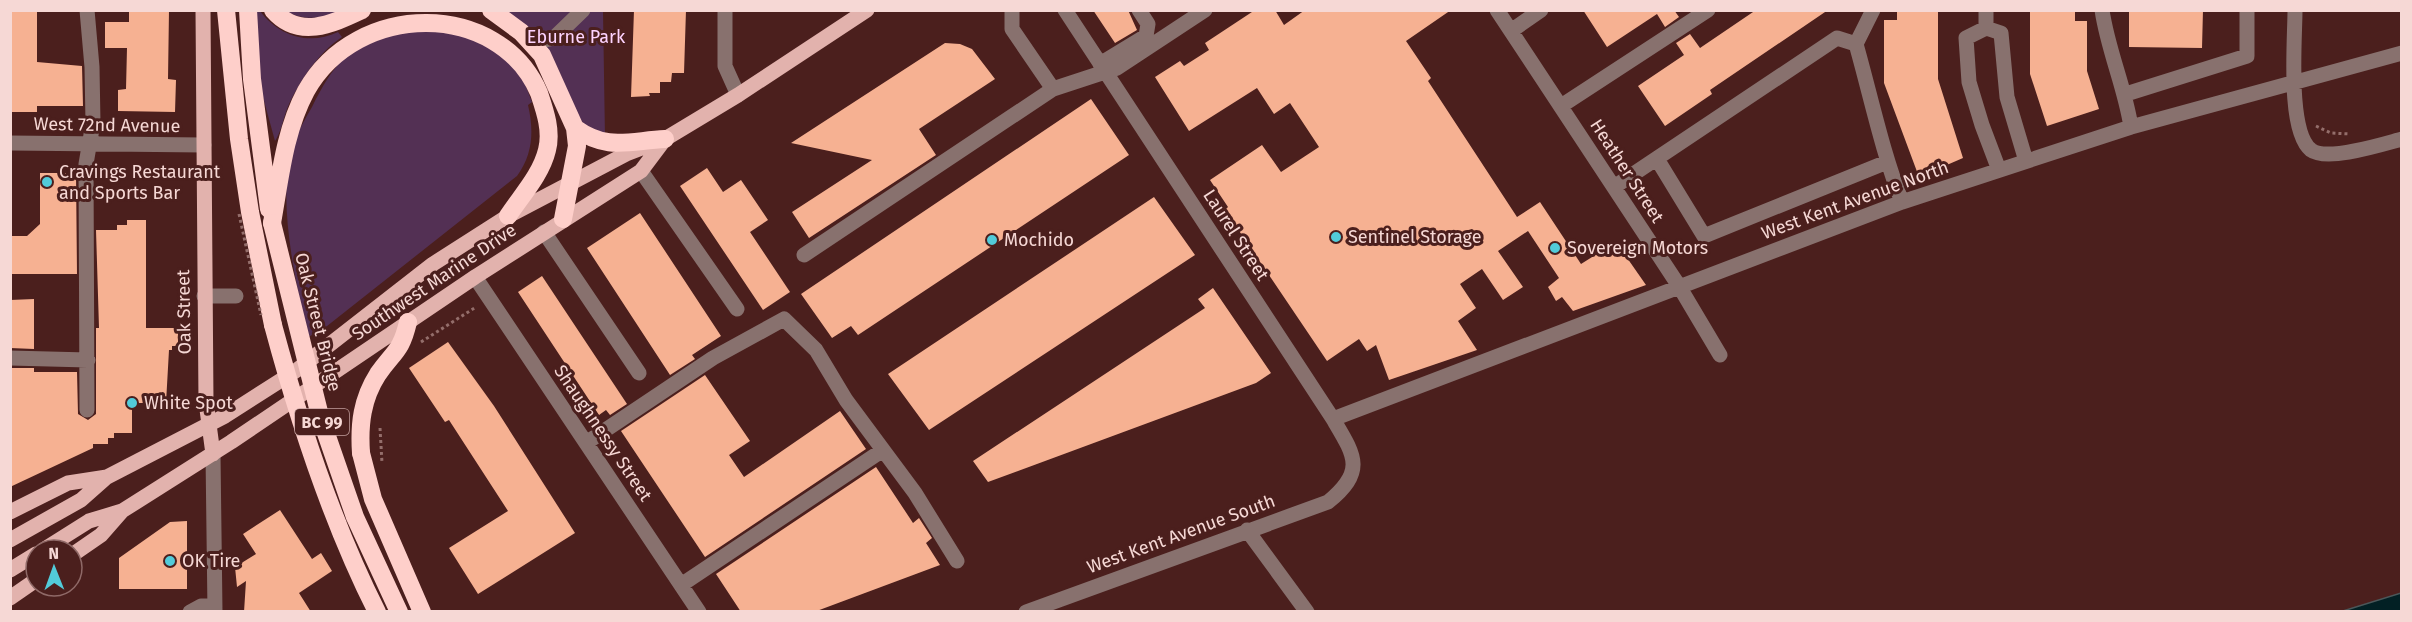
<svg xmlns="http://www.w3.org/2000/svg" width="2412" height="622" font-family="'Fira Sans',sans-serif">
<rect width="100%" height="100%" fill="#4b1f1d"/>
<path fill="#533054" d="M254,11H260C279,36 309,46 338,32L342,37C318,53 298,83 287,109C283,120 281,132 275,141L261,90Z
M285,11H341C320,19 304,21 285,11Z
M506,11H603L605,138L585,126L577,115L558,69L536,34Z
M390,28H457L506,57L525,84L532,102L528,105C534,131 533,154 517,176L322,330L308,337C296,283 274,192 295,139C300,128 306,117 312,107C334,63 346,51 390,28Z"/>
<path fill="#022024" stroke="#4b5759" stroke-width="1.5" d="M2401,593V611H2343Z"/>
<path fill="#f6b192" d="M129,10H169L168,79L176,80L175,112L118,111V90L126,89L127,48H105V22H129Z
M634,10H686L684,73H672L671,82H660V93H649L650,96L631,97Z
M1093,10H1128L1137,30L1115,43Z
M1255,10H1275L1284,25L1305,10H1451L1406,41L1431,78L1428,81L1517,217L1540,202L1581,264L1616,242L1646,285L1573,311L1562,297L1556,301L1548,287L1559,278L1528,231L1498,251L1523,287L1503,300L1482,269L1460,284L1476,308L1458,321L1477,350L1389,380L1376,345L1367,351L1359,339L1327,361L1225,210L1228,207L1210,180L1262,145L1281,172L1319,147L1290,103L1274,114L1257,88L1189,131L1155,77L1180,61L1184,66L1209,50L1205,43Z
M1583,10H1674L1679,17L1665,27L1657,14L1607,47Z
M1756,10H1828L1710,90L1712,94L1665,126L1638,86L1684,55L1676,43L1690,34L1700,48Z
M1897,10H1938V79L1963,158L1919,177L1884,83V20H1897Z
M2030,10H2075V21H2087V71L2099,109L2047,126L2030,74Z
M2129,10H2203L2202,48L2129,47Z
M12,11L37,12V62L82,66L83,106H37V112H10Z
M945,43L960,44L972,49L995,79L919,129L936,155L809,238L792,212L872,160L791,143Z
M1091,99L1129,155L858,335L851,326L832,338L801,294Z
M707,168L723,192L741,180L768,220L750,232L790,292L763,310L680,186Z
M40,173H76L77,274H10V236H27L40,224Z
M1154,197L1195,255L929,430L888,374Z
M640,213L721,336L692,355L695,359L670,375L587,248Z
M127,220H146V328H178V346H172V350H169L166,403H132V433H114V438H108V444H93V448L10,487V368H34V372H77L78,414L88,420L96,414V328H99L96,230H117V225H127Z
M542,276L627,404L610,415L606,410L599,415L518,292Z
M1213,288L1271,373L1256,383L988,482L973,461L1205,308L1198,299Z
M34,299V349L10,348V300Z
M448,342L494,406L575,533L478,594L449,548L508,511L449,420L445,422L409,368Z
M705,375L750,441L729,455L744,477L840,411L866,449L705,557L621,431Z
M876,467L913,523L919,518L932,538L926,543L940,565L814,612H741L716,574Z
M280,510L312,559L321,553L332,571L299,593L311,612H244L246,581L237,587L235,567L256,554L243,534Z
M187,521V589H119V558L170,522Z"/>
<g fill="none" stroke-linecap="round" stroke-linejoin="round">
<path stroke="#946e6b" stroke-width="3" stroke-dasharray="3 3" stroke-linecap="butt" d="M2316,126L2331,133L2350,134
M421,342L476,307
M380,428L382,463"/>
<path stroke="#88716e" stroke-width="15" d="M87,10L92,67L93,123L86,164L87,410
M725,10V66L738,95
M1012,10V29L1053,89
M1497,10L1679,286L1720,355
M1873,10L1856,44C1871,97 1882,151 1902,202
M1986,10V28
M2102,10C2108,51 2125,87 2131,127
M2295,10C2295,40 2287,131 2311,150C2327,162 2383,144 2402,139
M1511,31L1541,10
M532,43L554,38L583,10
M1100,64L1146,36L1148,24L1139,10
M2126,94L2247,56V10
M1561,106L1708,10
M10,143L204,145
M1657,159L1704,236L1887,162
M1999,170L1982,125L1969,82L1966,38L1986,28L2001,33L2007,97L2026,161
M641,171L737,309
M1614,187L1837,38L1856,44
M544,232L639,373
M804,255L1053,89L1117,68L1205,10
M475,277L699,612
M204,296H236
M10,358L88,360
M1333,419L1902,202L2131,127L2402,53
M586,443L713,358L784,319L816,350L846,400L915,493L957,561
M213,454L215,612
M1247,530L1307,612
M681,585L883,450
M190,612L201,606H215
M1026,612L1328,502C1366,471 1355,456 1333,419L1065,10"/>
<path stroke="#e2b2ad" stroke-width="15" d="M203,10L206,402L213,454
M10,512L68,483L107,477L225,416L297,370L433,264L508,216L626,154L665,139L738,95L867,10
M10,540L81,500L107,477
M43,550L89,521L122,511
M72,555L101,535L122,511L231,442L475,277L641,171L665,139
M10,570L36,554
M10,598L36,580"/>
<path stroke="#fecfca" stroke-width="18" d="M226,10L239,139L250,212L273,325
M248,10L252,79L269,209
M273,10C299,40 332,24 362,10
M491,10L521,32L542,55L575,128L577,146L563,219
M575,128C607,151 628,141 665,139
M272,223C280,179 284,132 306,91C357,0 499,0 539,93C545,111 552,131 547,150C541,175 521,196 508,216
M361,453C359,424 362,399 378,374C394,351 401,352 408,322"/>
<path stroke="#946e6b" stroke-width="3" stroke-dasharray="3 3" stroke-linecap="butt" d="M239,214L261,315"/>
<path stroke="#fecfca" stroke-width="18" d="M272,223L320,416L355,517L399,612
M273,325C299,422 331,521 377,612
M361,453L373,499L422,612"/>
</g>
<g fill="#52cbd9" stroke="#4b1f1d" stroke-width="2">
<circle cx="47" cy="182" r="6"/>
<circle cx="1336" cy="237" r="6"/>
<circle cx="992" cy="240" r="6"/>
<circle cx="1555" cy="248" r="6"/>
<circle cx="132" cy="403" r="6"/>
<circle cx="170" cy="561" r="6"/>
</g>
<g text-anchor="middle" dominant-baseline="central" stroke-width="6" stroke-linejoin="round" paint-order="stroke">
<rect fill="#4b1f1d" stroke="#c3a09e" stroke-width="1.5" x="295" y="409" width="54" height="26" rx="4.5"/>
<g font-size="16" font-weight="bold" fill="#f6d8d5">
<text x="322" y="422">BC 99</text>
</g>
<g font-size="18" fill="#fed4ff" stroke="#4b1f1d">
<text x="576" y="37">Eburne Park</text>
</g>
<g font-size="18" fill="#f6d8d5" stroke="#4b1f1d">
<text transform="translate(107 125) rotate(1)">West 72nd Avenue</text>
<text transform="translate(1627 171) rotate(57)">Heather Street</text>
<text transform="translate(1855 200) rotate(-20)">West Kent Avenue North</text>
<text transform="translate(1236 235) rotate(57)">Laurel Street</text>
<text transform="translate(434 282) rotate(-34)">Southwest Marine Drive</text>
<text transform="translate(184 312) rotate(-91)">Oak Street</text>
<text transform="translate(318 322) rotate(76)">Oak Street Bridge</text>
<text transform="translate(603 433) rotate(56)">Shaughnessy Street</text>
<text transform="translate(1181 534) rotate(-20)">West Kent Avenue South</text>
</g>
<g font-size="18" fill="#f6d8d5" stroke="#4b1f1d" text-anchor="start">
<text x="59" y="172">Cravings Restaurant<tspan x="59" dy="21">and Sports Bar</tspan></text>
<text x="1348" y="237">Sentinel Storage</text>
<text x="1004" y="240">Mochido</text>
<text x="1567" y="248">Sovereign Motors</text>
<text x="144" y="403">White Spot</text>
<text x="182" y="561">OK Tire</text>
</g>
</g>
<rect width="2412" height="622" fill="none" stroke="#f6d8d5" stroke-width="24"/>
<g transform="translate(54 568) rotate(359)"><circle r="28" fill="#4b1f1d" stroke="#8f6967" stroke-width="1.5"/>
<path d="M0-4.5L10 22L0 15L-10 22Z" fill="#52cbd9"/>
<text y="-9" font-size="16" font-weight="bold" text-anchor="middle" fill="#f6d8d5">N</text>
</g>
</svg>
